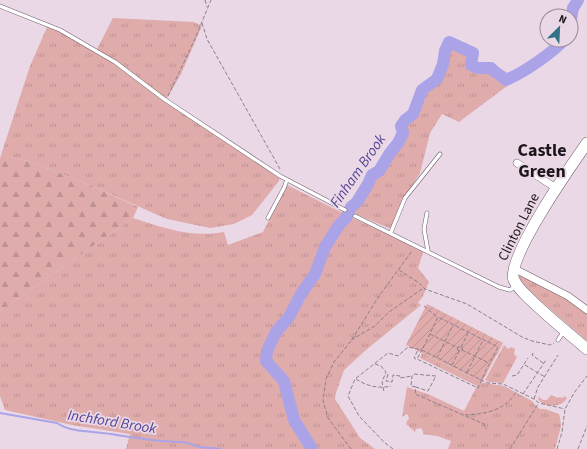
<svg xmlns="http://www.w3.org/2000/svg" width="587" height="449" font-family="'Source Sans 3',sans-serif">
<defs>
<pattern id="grass-tufts" width="24" height="20" patternUnits="userSpaceOnUse"><rect width="24" height="20" fill="#dfabab"/><path d="M3 7l-1-3M5 7V3M7 7l1-3M15 17l-1-3M17 17v-4M19 17l1-3" fill="none" stroke="#bf9293"/></pattern>
<pattern id="forest-firs" width="22" height="20" patternUnits="userSpaceOnUse"><rect width="22" height="20" fill="#dfabab"/><path d="M5 1l3.5 6h-7zM16 11l3.5 6h-7z" fill="#bf9293"/></pattern>
<pattern id="garden-furrows" width="10" height="10" patternUnits="userSpaceOnUse"><rect width="10" height="10" fill="#dfabab"/><path d="M-1 1l2-2M0 10L10 0M9 11l2-2" fill="none" stroke="#bf9293"/></pattern>
</defs>
<rect width="100%" height="100%" fill="#ead8e6"/>
<path fill="url(#grass-tufts)" d="M113,18L194,22L202,26L181,74L166,100L280,176L279,181L252,215L234,224L210,228L167,219L94,187L32,162L1,155L30,66L48,25L96,51Z
M449,42L473,53L471,65L478,68H491C496,75 505,76 507,86L459,122L442,114L430,133L420,173L404,199L391,229L349,211L351,207L357,202L368,184L372,175L379,170L390,153L398,143L403,133L401,126L405,120L413,114L422,90L437,79L443,64L445,51Z
M287,185L359,221L424,250L418,268L429,282L423,296L418,303L421,305L366,350L344,370L336,393L335,399L360,438L375,449H126L130,434L72,425L5,410L0,396V311L133,218C164,228 191,238 224,232L228,245L263,232Z
M520,274L559,292L587,314V341L537,298L519,279Z
M504,345L508,349L511,347L515,349L514,354L517,357L503,383L489,382L485,380Z
M422,353L484,383L504,386L532,401L535,405L540,409H545L559,414L560,417L561,426L555,449H448L451,441L437,436L423,434V431L421,428L416,429L415,432L406,424L407,421L409,419L408,415L406,414L402,417L407,387L430,395L464,411L477,386L420,358Z
M551,395L558,398L559,397L563,398L564,396L567,398C562,408 544,408 538,399L539,397L543,400H547Z"/>
<path fill="url(#forest-firs)" d="M1,155L32,162L94,187L138,207L133,218L0,311V159Z"/>
<path fill="url(#garden-furrows)" d="M427,304L503,343L482,382L406,345Z"/>
<g fill="none" stroke-linecap="round" stroke-linejoin="round">
<path stroke="#aba3e8" stroke-width="2" d="M0,413L57,423C71,433 95,431 111,434C135,438 158,442 182,442C187,442 194,446 200,447C207,448 214,448 221,449"/>
<path stroke="#aba3e8" stroke-width="12" d="M571,19L573,8L578,0
M312,449L294,420L284,381L266,361L267,351L276,332L289,317L301,294L315,274L325,247L339,225L346,218L351,207L357,202L368,184L372,175L379,171L390,153L398,143L403,133L401,126L405,120L413,114L422,90L437,79L443,64L445,51L449,42L473,53L471,65L478,68H491C495,73 501,75 506,80C523,73 551,54 564,40"/>
<g stroke="#6e5f6b" stroke-width="4.5">
<path id="lane" d="M0,6L60,30L115,62L164,99L280,176L345,210
M427,213L424,229L428,251
M355,216L499,287L510,290L516,286
M268,218L284,188L287,180
M391,232L405,198L440,154
M558,340L564,331"/>
</g>
<g stroke="#6e5f6b" stroke-width="8">
<path id="street" d="M517,163L556,188
M513,268L568,296L587,310"/>
</g>
<g stroke="#6e5f6b" stroke-width="12">
<path id="secondary" d="M587,143C573,163 504,261 514,280C518,289 527,296 534,303C551,319 569,334 587,349"/>
</g>
<path stroke="#8d808a" stroke-width="1" stroke-dasharray="4 2" stroke-linecap="butt" d="M205,0L207,7
M202,23L207,39L280,169
M168,96L194,41L211,0
M399,270L419,283L425,289L467,304L522,337L532,341L550,345L554,343
M424,306L437,317
M430,334L458,348
M351,340L375,326L389,312L422,289H425
M457.5 349a2.5 2.5 0 1 1 5 0a2.5 2.5 0 1 1-5 0Z
M461,347L468,333
M462,350L489,363
M533,353L532,355L543,363
M437,358L453,325
M416,359L414,358L418,350
M375,364L381,366L386,372L382,382L384,392
M452,365L459,351
M525,365L545,377
M467,372L483,340
M388,374L386,381L392,382L393,375L400,376V378L412,376
M512,376L517,375L528,358
M356,379C367,386 378,389 391,386
M416,387L411,386L412,376L414,374L436,376L428,391L416,387L415,394L484,424L486,429
M523,394L546,360
M534,399L538,387L558,355
M465,415C485,414 505,411 516,392
M351,449L328,418L323,400L326,379L334,362L351,341L379,296L412,251
M393,449L385,443L359,416L348,396L355,379L388,353L398,356L408,347L422,350L417,359L478,388C484,374 491,360 498,347L438,317L422,350L481,380L488,383L503,384L534,399L539,403L565,409
M510,449L538,404
M557,449L562,432L565,409L574,393L587,376
M578,449L587,426"/>
<use href="#lane" stroke="#fff" stroke-width="3.5"/>
<use href="#street" stroke="#fff" stroke-width="7"/>
<use href="#secondary" stroke="#fff" stroke-width="11"/>
</g>
<g text-anchor="middle" dominant-baseline="central" stroke-width="3.5" stroke-linejoin="round" paint-order="stroke">
<g font-size="14" fill="#1c161a" stroke="#ead8e6">
<text transform="translate(519 227) rotate(-63)">Clinton Lane</text>
</g>
<g font-size="15" font-style="italic" fill="#544496" stroke="#ead8e6">
<text transform="translate(358 171) rotate(-55)">Finham Brook</text>
<text transform="translate(112 422) rotate(9)">Inchford Brook</text>
</g>
<g font-size="18" font-weight="bold" fill="#1c161a" stroke="#ead8e6">
<text x="542" y="150">Castle<tspan x="542" dy="21">Green</tspan></text>
</g>
</g>
<g transform="translate(559 28) rotate(24)"><circle r="19" fill="#ead8e6" stroke="#988a94"/>
<path d="M0-3L7 15L0 10L-7 15Z" fill="#327186"/>
<text y="-6" font-size="11" font-weight="bold" text-anchor="middle" fill="#1c161a">N</text>
</g>
</svg>
